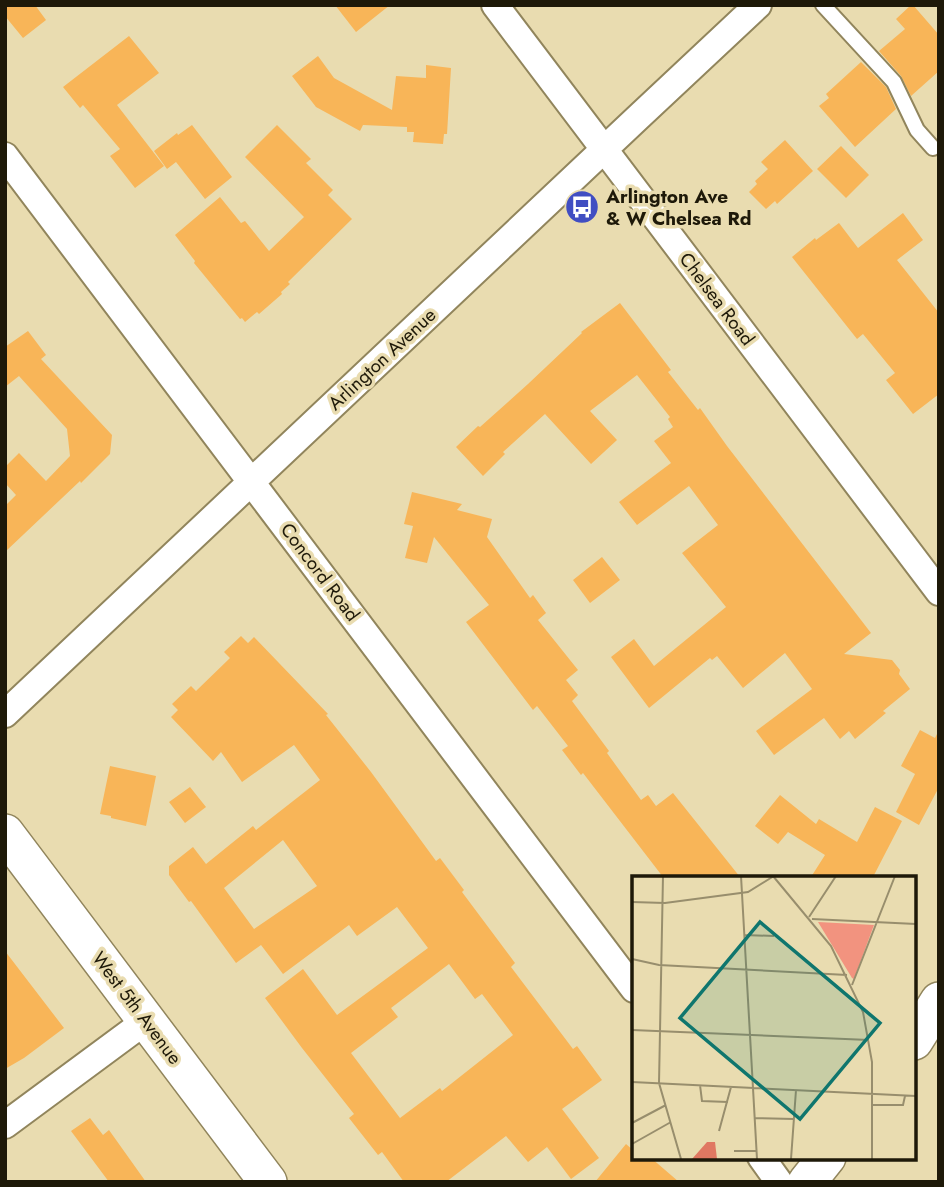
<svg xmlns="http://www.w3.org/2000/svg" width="944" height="1187" font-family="Jost,sans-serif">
<rect width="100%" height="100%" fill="#e9dcb0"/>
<path fill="#f8b558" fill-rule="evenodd" d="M5,5H35L46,20L23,38L5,16Z
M335,5H390L356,32Z
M911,5H913L939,35V71L911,96L901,76L879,51L905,29L896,19Z
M129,36L159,73L117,105L164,166L135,188L110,156L120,149L83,105L80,108L63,87Z
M318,56L334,78L392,110L396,76L426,78V65L451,68L447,134H444L443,144L413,142L414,132H407V127L363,125L360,131L316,107L292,76Z
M861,62L886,87L896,109L855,147L819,106L829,98L826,94Z
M192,125L232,177L205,199L176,162L167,169L154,151L177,133L178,135Z
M277,125L311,159L306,163L333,190L328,195L352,219L288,282L290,284L281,292L282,294L259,314L257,312L245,322L242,318L240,319L194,263L195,261L175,235L220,197L241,223L245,221L269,251L304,217L245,157Z
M785,140L813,171L777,204L775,201L766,209L749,192L757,184L755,181L768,169L761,162Z
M841,146L869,175L846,198L817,169Z
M903,213L923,240L897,260L939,313V394L913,414L886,380L895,373L863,334L857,339L792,257L815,238L816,240L839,223L858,248Z
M620,303L671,370L668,372L698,410L700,408L727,446L871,633L844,654L892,660L900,670L899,674L910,689L883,711L886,713L855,739L849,731L840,739L824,718L774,755L756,731L812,689L785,653L743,688L717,656L712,660L710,658L649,708L611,657L634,639L654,666L726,607L682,553L718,525L689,486L637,525L619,502L671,463L654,441L673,427L668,419L670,417L637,375L590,411L617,440L591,464L545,414L503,452L505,454L483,476L456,447L478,426L480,427L528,384L582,333L581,332Z
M28,331L46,355L41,359L112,435L110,454L81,483L80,481L5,552V506L16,495L5,483V467L19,453L46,481L70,456L67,429L19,376L5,387V347Z
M412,492L462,504L457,510L492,519L487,537L530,598L533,595L546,613L538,620L578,670L566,680L578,695L572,701L609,751L607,753L641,800L648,795L656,806L673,793L740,877H663L583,773L581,775L562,750L568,746L537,706L533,710L466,622L489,605L434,537L427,563L405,558L413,526L404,524Z
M602,557L620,580L590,603L573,580Z
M241,636L248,643L254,637L328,714L326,715L371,772L436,861L440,858L464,890L462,892L515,963L511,967L573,1049L577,1046L602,1080L562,1109L599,1158L571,1179L547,1147L528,1162L506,1136L446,1182H404L382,1152L378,1155L349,1118L354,1114L302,1048L265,998L303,969L337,1015L428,948L397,907L357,936L349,925L283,974L261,945L236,963L191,901L189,902L169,875V866L193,847L206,864L253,826L256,830L320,780L294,745L242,782L221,752L213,761L171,717L178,710L172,704L191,686L196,691L230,658L224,652ZM283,840L317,886L254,929L224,888ZM449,964L475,999L482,994L513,1035L442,1091L440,1088L400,1118L351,1053L398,1017L391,1008Z
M920,730L935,738L939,730V787L919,825L896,812L915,774L901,766Z
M110,766L156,776L146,826L111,818V816L100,814Z
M190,787L206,807L185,823L169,802Z
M780,795L816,824L819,819L857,842L875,807L902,821L873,877H811L825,855L788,832L778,844L755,826Z
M5,951L64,1028L24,1058L5,1069Z
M90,1118L103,1135L109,1130L146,1182H109L71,1131Z
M626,1144L634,1151V1157H650L679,1182H595Z"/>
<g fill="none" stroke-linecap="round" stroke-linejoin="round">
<g stroke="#91855c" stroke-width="18">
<path id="lane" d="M823,5L894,82L917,130L933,148"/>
</g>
<g stroke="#91855c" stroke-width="30">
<path id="street" d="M495,5L939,592
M5,156L634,989
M5,714C258,479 506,240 758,5
M5,1125L147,1020
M761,1157L779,1182"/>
</g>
<g stroke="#91855c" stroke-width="40">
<path id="secondary" d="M5,833L268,1182
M914,1041L939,1001
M807,1182L827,1157"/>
</g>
<use href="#lane" stroke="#fff" stroke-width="14"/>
<use href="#street" stroke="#fff" stroke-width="26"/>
<use href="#secondary" stroke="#fff" stroke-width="37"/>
</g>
<defs>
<g id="bus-disc" transform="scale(1.75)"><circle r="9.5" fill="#414ec2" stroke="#e9dcb0"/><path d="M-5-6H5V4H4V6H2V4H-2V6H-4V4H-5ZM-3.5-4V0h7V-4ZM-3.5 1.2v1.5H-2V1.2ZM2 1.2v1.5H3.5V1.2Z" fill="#fff"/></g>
</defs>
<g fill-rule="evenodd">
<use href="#bus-disc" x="582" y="207"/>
</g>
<g text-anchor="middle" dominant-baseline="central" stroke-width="7" stroke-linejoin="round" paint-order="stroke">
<g font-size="19" font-weight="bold" fill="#1e1909" stroke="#e9dcb0" text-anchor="start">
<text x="606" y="196">Arlington Ave<tspan x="606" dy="22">&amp; W Chelsea Rd</tspan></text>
</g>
<g font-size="19" fill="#1e1909" stroke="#e9dcb0">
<text transform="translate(717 299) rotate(53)">Chelsea Road</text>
<text transform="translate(382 359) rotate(-43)">Arlington Avenue</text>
<text transform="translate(320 572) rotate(53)">Concord Road</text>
<text transform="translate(137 1008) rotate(53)">West 5th Avenue</text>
</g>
</g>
<g transform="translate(632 876)">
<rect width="284" height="284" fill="#e9dcb0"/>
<path d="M186,46L242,49L222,103L220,102Z" fill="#f2937f"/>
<path d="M75,266H83L85,283H60Z" fill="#e07862"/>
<path fill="none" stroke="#988e6d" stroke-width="2" d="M31,0L27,207L49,283M109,0L125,283M141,0L199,70L231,136L240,186V283M0,26L33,27L116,16L142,0M177,41L204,0M180,43L284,48M112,59L142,60M0,83L27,89L215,99M220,109L263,0M0,154L237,164M0,206L284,220M68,209L70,225L96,226M240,229H271L273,220M123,242L162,243M0,247L34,229M87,255L99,211M0,268L39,246M102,275H125M159,283L164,214"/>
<path fill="#0f766e" fill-opacity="0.15" stroke="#0f766e" stroke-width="3.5" d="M128,46L248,147L168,243L48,142Z"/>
<rect width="284" height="284" fill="none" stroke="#1e1909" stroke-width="3.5"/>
</g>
<rect width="944" height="1187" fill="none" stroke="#1e1909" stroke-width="14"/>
</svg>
